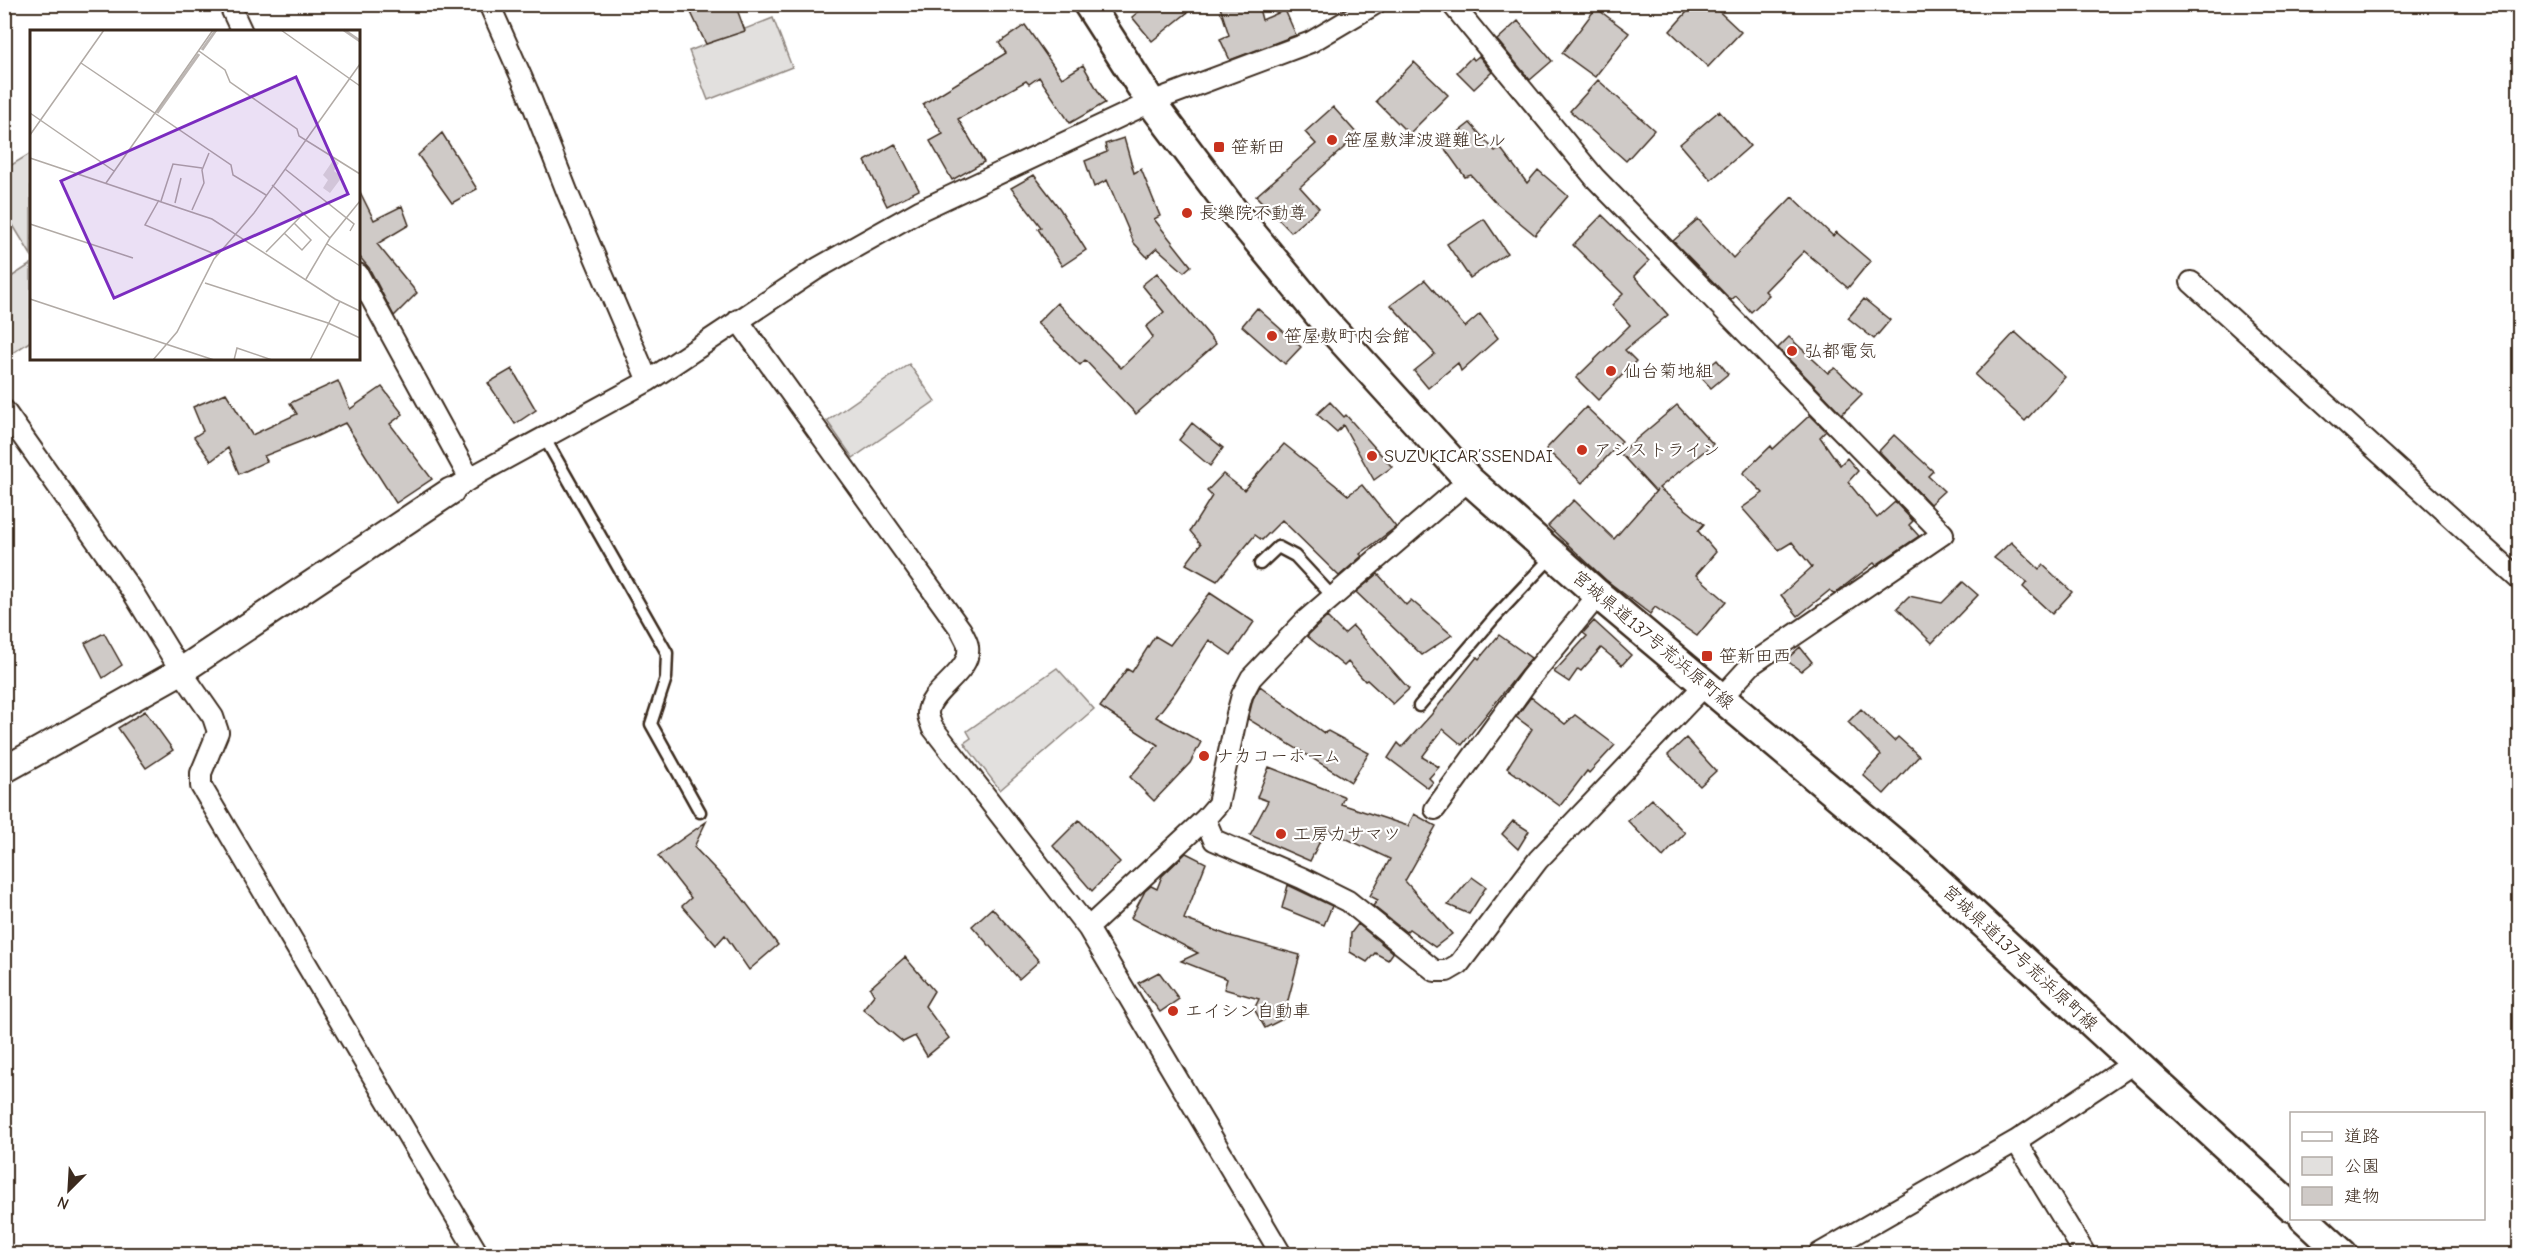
<svg xmlns="http://www.w3.org/2000/svg" width="2524" height="1259" font-family="'Comic Neue','Klee One',sans-serif">
<rect width="100%" height="100%" fill="#fff"/>
<filter id="ink" filterUnits="userSpaceOnUse"><feTurbulence type="fractalNoise" baseFrequency=".0167" numOctaves="2"/><feDisplacementMap in="SourceGraphic" scale="12" xChannelSelector="R" yChannelSelector="G"/><feConvolveMatrix kernelMatrix="1 2 1 2 8 2 1 2 1" color-interpolation-filters="sRGB"/></filter>
<g filter="url(#ink)">
<path fill="#e2e0de" stroke="#8e857e" stroke-width="1.5" d="M773,18L792,67L708,100L689,51Z
M31,153V255L5,212V169Z
M31,264V341L5,358V281Z
M909,364L935,401L853,458L827,421Z
M1057,668L1094,709L1000,790L964,743L971,738L967,731Z"/>
<path fill="#cfcac7" stroke="#3b2a1e" stroke-width="1.5" d="M687,4H735L745,31L706,44Z
M1148,4H1198L1152,41L1132,17Z
M1219,4H1258L1262,20L1285,10L1296,35L1230,60L1220,39L1229,35Z
M1694,4H1711L1741,32L1708,67L1670,31Z
M1596,8L1629,33L1595,77L1562,53Z
M1518,21L1552,61L1530,80L1497,40Z
M1025,25L1062,78L1083,65L1105,103L1070,123L1039,77L1029,84L1026,81L958,119L984,162L952,180L930,141L943,134L923,104L1006,53L999,43Z
M1479,56L1492,72L1474,89L1457,72L1472,57L1474,60Z
M1414,62L1448,95L1409,134L1376,101Z
M1598,80L1654,130L1626,161L1570,111Z
M1333,107L1358,135L1300,187L1319,208L1291,232L1256,196L1316,144L1305,132Z
M1719,111L1750,146L1711,180L1680,144Z
M1470,123L1495,151L1502,150L1527,183L1538,170L1568,196L1535,235L1495,202L1471,175L1465,177L1442,145Z
M442,133L477,189L452,203L418,155Z
M1124,138L1134,173L1141,169L1160,216L1154,219L1191,266L1184,272L1157,248L1147,257L1134,243L1107,180L1094,187L1085,161L1107,152L1105,144Z
M895,144L919,190L887,206L865,161Z
M1034,175L1060,209L1086,250L1062,266L1038,229L1041,227L1011,188Z
M358,188L374,220L402,206L409,225L377,244L417,293L394,316L369,268L358,255Z
M1792,197L1833,236L1836,232L1870,261L1848,288L1804,251L1765,291L1769,295L1751,312L1736,296L1731,300L1673,241L1698,219L1733,258Z
M1602,215L1649,261L1634,276L1668,315L1625,350L1636,361L1598,400L1576,378L1630,325L1612,305L1623,294L1573,245Z
M1484,219L1507,253L1470,278L1447,244Z
M1157,273L1216,344L1136,414L1085,360L1080,365L1037,323L1057,303L1121,368L1153,337L1146,327L1164,312L1142,285Z
M1425,280L1465,327L1480,314L1498,338L1461,371L1458,363L1428,388L1414,371L1435,354L1391,305Z
M1864,299L1890,320L1874,339L1848,318Z
M1257,308L1301,347L1285,364L1242,326Z
M2015,332L2065,377L2025,421L1975,375Z
M1789,337L1828,373L1835,368L1862,394L1842,414L1778,348Z
M1717,360L1728,374L1711,388L1699,375Z
M512,369L536,410L515,424L488,383Z
M338,381L350,409L382,387L403,414L390,424L432,479L396,503L345,423L313,438L312,437L264,456L267,461L239,474L228,448L211,461L194,437L203,431L193,407L226,393L252,435L297,414L290,403Z
M1330,402L1344,417L1346,415L1392,467L1374,480L1343,425L1337,432L1317,414Z
M1677,405L1713,444L1659,488L1704,524L1698,531L1716,552L1696,575L1726,601L1697,636L1655,607L1650,614L1606,580L1548,526L1574,500L1614,539L1657,490L1655,491L1620,453Z
M1586,407L1622,441L1582,483L1546,449Z
M1810,415L1826,431L1820,437L1840,465L1847,458L1858,471L1848,482L1877,518L1895,502L1913,521L1909,525L1919,536L1876,565L1874,563L1834,594L1830,590L1798,616L1781,595L1812,567L1792,542L1779,550L1742,508L1763,493L1743,473L1771,446L1773,449Z
M1192,423L1223,448L1210,466L1179,440Z
M1894,435L1933,471L1928,476L1944,491L1930,504L1879,451Z
M1284,444L1348,495L1362,485L1396,527L1360,554L1362,556L1339,576L1282,520L1262,540L1255,535L1217,581L1186,564L1201,544L1190,531L1212,496L1207,491L1223,474L1244,490Z
M2011,542L2039,569L2043,565L2072,592L2052,614L2023,587L2027,582L1994,558Z
M1378,574L1406,605L1411,600L1452,635L1422,655L1356,592Z
M1963,582L1978,595L1932,643L1897,608L1909,596L1942,603Z
M1210,593L1254,622L1231,655L1209,640L1176,691L1156,717L1201,742L1190,763L1154,801L1130,777L1158,745L1100,707L1127,669L1132,672L1155,636L1170,645Z
M1327,617L1344,634L1353,626L1409,689L1393,704L1367,680L1365,681L1348,662L1344,666L1307,636Z
M1594,621L1631,655L1622,665L1601,648L1581,671L1578,669L1569,682L1554,672L1587,636L1583,633Z
M104,633L122,665L103,678L85,643Z
M1499,635L1531,658L1462,745L1443,729L1422,757L1439,767L1429,778L1433,782L1428,788L1388,758L1398,743L1402,747L1431,715L1477,657L1479,659Z
M1800,647L1812,662L1801,671L1786,660Z
M1260,686L1324,733L1328,731L1369,753L1351,782L1248,719L1253,699Z
M1531,697L1565,724L1575,715L1615,745L1589,773L1587,771L1560,806L1507,768L1532,729L1516,717Z
M1861,709L1894,741L1898,737L1919,756L1884,794L1863,775L1881,755L1848,722Z
M145,711L173,750L146,768L118,728Z
M1686,738L1716,771L1700,786L1668,755Z
M1269,767L1343,796L1344,797L1341,804L1408,826L1414,814L1436,826L1405,881L1452,934L1435,947L1409,929L1406,932L1373,906L1378,900L1370,896L1390,859L1326,829L1310,861L1250,835L1268,801L1257,797Z
M1652,799L1685,833L1663,857L1628,821Z
M1079,820L1120,862L1092,891L1053,846Z
M1513,821L1529,831L1518,849L1502,834Z
M706,822L694,847L740,895L778,945L749,970L725,935L716,945L682,906L691,898L658,856Z
M1186,853L1206,863L1184,919L1230,936L1300,955L1283,1019L1265,1028L1254,1009L1259,999L1224,989L1227,979L1181,961L1198,953L1131,918L1145,891L1151,886L1157,889L1162,876Z
M1472,877L1486,887L1469,914L1448,905Z
M1288,885L1332,906L1324,925L1282,908Z
M992,908L1039,961L1019,979L972,926Z
M1358,924L1393,953L1388,960L1375,953L1367,962L1350,952L1351,933Z
M905,957L934,991L925,1006L949,1038L927,1056L915,1036L903,1042L863,1009L874,995L870,988Z
M1159,972L1179,999L1160,1012L1138,983Z"/>
<g fill="none" stroke-linecap="round" stroke-linejoin="round">
<g stroke="#3b2a1e" stroke-width="15">
<path id="service" d="M544,437L667,653L666,678L651,724L700,812
M1260,564L1278,547L1295,556L1333,597
M1419,706L1495,617L1544,565"/>
</g>
<g stroke="#3b2a1e" stroke-width="24">
<path id="minor" d="M229,4L242,32
M489,4L528,92L568,194L648,381
M1452,4L1595,178L1943,534L1752,664L1721,698
M358,274L470,479
M2191,282L2520,580
M738,320L961,630C963,635 968,642 968,647C972,673 927,691 928,714C928,718 931,723 932,727L1088,928L1281,1254
M4,410L132,591L181,671L213,717L218,732L201,773V786L478,1254
M451,491L479,473L648,381L818,268L921,210L1151,102L1311,42L1375,4
M1435,809L1530,678L1590,605
M1205,819L1214,840L1302,878L1348,901L1435,971H1447L1459,964L1538,860L1705,685
M1088,928L1205,819L1218,804L1237,714L1242,695L1251,678L1307,619L1469,480
M2016,1141L2085,1254
M1819,1254L2016,1141L2134,1063"/>
</g>
<g stroke="#3b2a1e" stroke-width="30">
<path id="tertiary" d="M4,770L181,671L451,491"/>
</g>
<g stroke="#3b2a1e" stroke-width="33">
<path id="secondary" d="M1088,4L1151,102L1234,212L1321,317L1469,480L1595,592L1919,864L2292,1207
M2304,1218L2343,1254"/>
</g>
<use href="#service" stroke="#fff" stroke-width="10"/>
<use href="#minor" stroke="#fff" stroke-width="20"/>
<use href="#tertiary" stroke="#fff" stroke-width="26"/>
<use href="#secondary" stroke="#fff" stroke-width="28"/>
</g>
</g>
<g fill="#c8321e" stroke="#fff" stroke-width="2">
<circle cx="1332" cy="140" r="6"/>
<rect x="1213" y="141" width="12" height="12" rx="3"/>
<circle cx="1187" cy="213" r="6"/>
<circle cx="1272" cy="336" r="6"/>
<circle cx="1792" cy="351" r="6"/>
<circle cx="1611" cy="371" r="6"/>
<circle cx="1582" cy="450" r="6"/>
<circle cx="1372" cy="456" r="6"/>
<rect x="1701" y="650" width="12" height="12" rx="3"/>
<circle cx="1204" cy="756" r="6"/>
<circle cx="1281" cy="834" r="6"/>
<circle cx="1173" cy="1011" r="6"/>
</g>
<g text-anchor="middle" dominant-baseline="central" stroke-width="4.5" stroke-linejoin="round" paint-order="stroke">
<g font-size="18" fill="#3b2a1e" stroke="#fff" text-anchor="start">
<text x="1344" y="140">笹屋敷津波避難ビル</text>
<text x="1231" y="147">笹新田</text>
<text x="1199" y="213">長樂院不動尊</text>
<text x="1284" y="336">笹屋敷町内会館</text>
<text x="1804" y="351">弘都電気</text>
<text x="1623" y="371">仙台菊地組</text>
<text x="1594" y="450">アシストライン</text>
<text x="1384" y="456">SUZUKICAR’SSENDAI</text>
<text x="1719" y="656">笹新田西</text>
<text x="1216" y="756">ナカコーホーム</text>
<text x="1293" y="834">工房カサマツ</text>
<text x="1185" y="1011">エイシン自動車</text>
</g>
<g font-size="18" fill="#3b2a1e" stroke="#fff">
<text transform="translate(1653 640) rotate(40)">宮城県道137号荒浜原町線</text>
<text transform="translate(2020 958) rotate(43)">宮城県道137号荒浜原町線</text>
</g>
</g>
<g transform="translate(30 30)">
<rect width="330" height="330" fill="#fff"/>
<path d="M304,129L309,133L304,141L312,147L300,163L293,158L298,150L293,145Z" fill="#e2e0de"/>
<path fill="none" stroke="#bcb6b3" stroke-width="3" d="M314,0L330,11M172,20L186,0M127,83L169,24"/>
<path fill="none" stroke="#b1aaa5" stroke-width="1.5" d="M251,0L330,56M169,21L195,40L200,52L267,99L269,106L330,144M51,33L201,135L203,145L236,165M0,83L84,141M0,105L74,0M0,128L182,189L305,269L330,281M255,139L324,194L320,201M76,153L183,0M242,155L300,208M129,170L115,195L187,225M131,171L143,134L172,138M145,173L151,148M162,180L174,153L172,140L179,123M0,194L103,228M254,203L272,220L281,210L264,193M297,214L330,236M236,222L273,184M276,249L300,208L330,171M175,253L298,293L330,308M0,269L184,330M123,330L147,302L184,229L224,183L330,34M204,330L207,318L242,330M280,330L310,271"/>
<path fill="#7b2cbf" fill-opacity="0.15" stroke="#7b2cbf" stroke-width="3" d="M266,47L318,164L84,268L31,151Z"/>
<rect width="330" height="330" fill="none" stroke="#3b2a1e" stroke-width="3"/>
</g>
<rect width="2524" height="1259" fill="none" stroke="#fff" stroke-width="24"/>
<rect x="12" y="12" width="2500" height="1235" fill="none" stroke="#3b2a1e" stroke-width="2" filter="url(#ink)"/>
<rect x="2290" y="1112" width="195" height="108" fill="#ffffff" stroke="#b1aaa5" stroke-width="1.5"/>
<rect x="2302" y="1132" width="30" height="9" fill="#ffffff" stroke="#b1aaa5" stroke-width="1.5"/>
<text x="2344" y="1142" font-size="18" fill="#3b2a1e">道路</text>
<rect x="2302" y="1157" width="30" height="18" fill="#e2e0de" stroke="#b1aaa5" stroke-width="1.5"/>
<text x="2344" y="1172" font-size="18" fill="#3b2a1e">公園</text>
<rect x="2302" y="1187" width="30" height="18" fill="#cfcac7" stroke="#b1aaa5" stroke-width="1.5"/>
<text x="2344" y="1202" font-size="18" fill="#3b2a1e">建物</text>
<g transform="translate(69 1190) rotate(204)" stroke="#ffffff" stroke-width="4.5" paint-order="stroke">
<path d="M0-4.5L10 22L0 15L-10 22Z" fill="#3b2a1e"/>
<text y="-9" font-size="16" font-weight="bold" text-anchor="middle" fill="#3b2a1e">N</text>
</g>
</svg>
